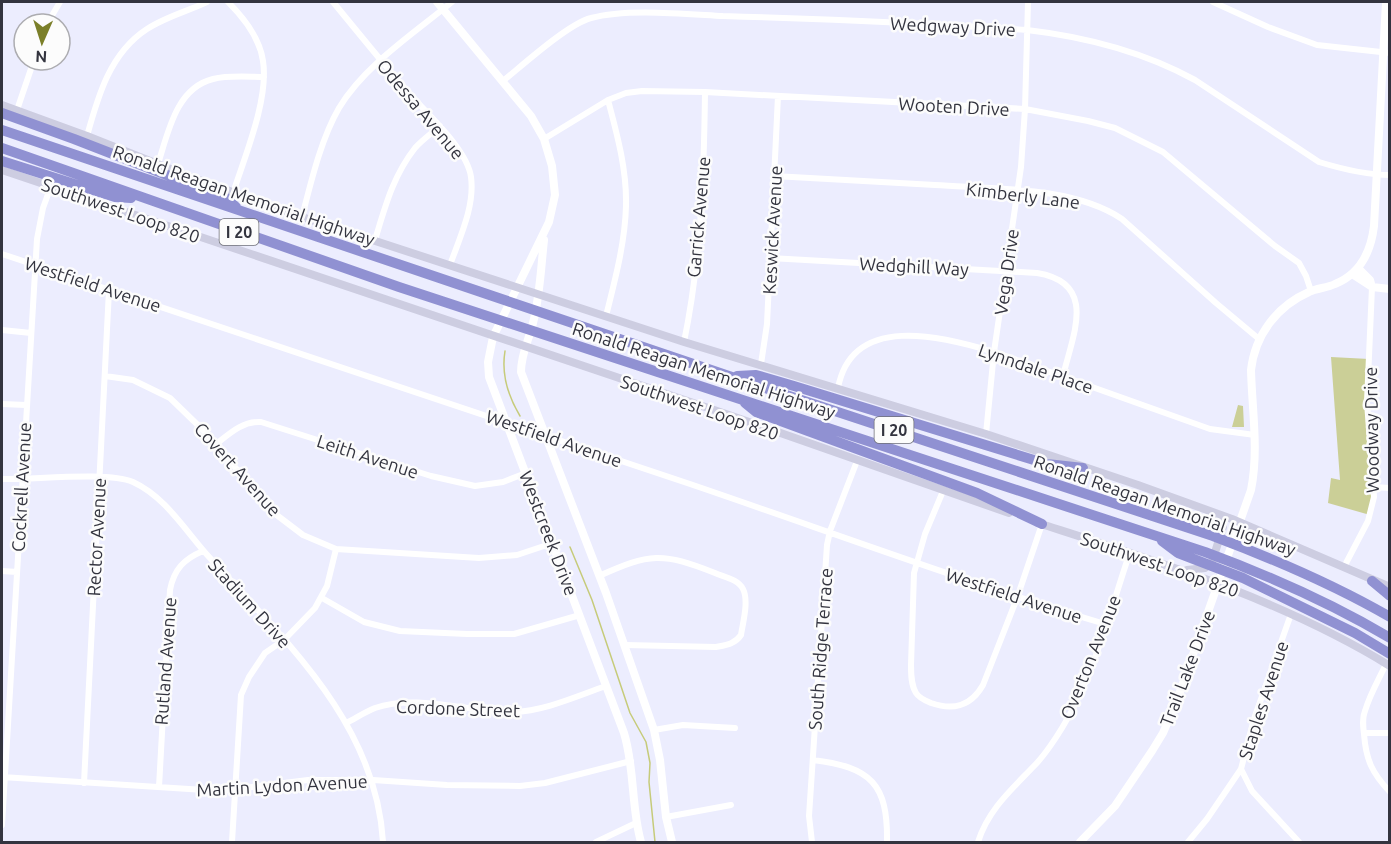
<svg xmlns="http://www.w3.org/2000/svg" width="1391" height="844" font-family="Ubuntu,sans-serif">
<rect width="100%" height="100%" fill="#ecedfe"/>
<path fill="#cbcf97" d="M1331,357L1369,359L1367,387L1374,487L1370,515L1328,503L1331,478L1340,480Z
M1238,405L1243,406L1244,427H1232Z"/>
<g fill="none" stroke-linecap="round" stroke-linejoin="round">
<path stroke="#c6cb7a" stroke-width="1.5" d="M505,351C501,375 508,396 520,416
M570,547L592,600L630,713L646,742L650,763L649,782L655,842"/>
<path stroke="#fff" stroke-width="6" d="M228,2C244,18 260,39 263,61C269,99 245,156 233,193
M333,2C357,31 381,61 406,90C424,111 467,148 471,177C475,206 460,237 450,265
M1213,2L1268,27L1317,45L1390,53
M47,24L60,2
M503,81C524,64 568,24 591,18C626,8 686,14 723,16C824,19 926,23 1027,30C1087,37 1142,51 1195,80L1319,162C1342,169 1366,175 1390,175
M17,110L34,60
M87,136C98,96 110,53 147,29C165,17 188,11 207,2
M544,139L608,100L626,93L642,91L705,92L1025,109L1088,121L1115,128L1163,152L1275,246L1299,263L1306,276L1311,291
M158,164C168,133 176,88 213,79C229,75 248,77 264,77
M774,176C828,179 881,182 935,185C993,189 1073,186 1122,219L1216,303L1259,339
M302,217C311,182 321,139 339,108C364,66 414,33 452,2
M375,240C385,207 393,176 415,148C422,140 432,133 440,126
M2,254C231,331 460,406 690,484C828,531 965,582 1105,624
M770,258L1037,273C1098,283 1073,334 1063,376
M606,316C615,280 625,243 626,206C627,170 617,134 608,100
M2,330L31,333
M684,342C701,260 704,175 705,92
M761,364L767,324L778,96
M105,376L133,380L170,398L205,432L274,513L303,535L336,549L479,558L517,555L553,543
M838,388C852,313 942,336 994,352L1210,429L1255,435
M2,404L26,405
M986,434L994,352L1021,167L1025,109L1028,2
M215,445C229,434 242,421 261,422L431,476L475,486L503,482L526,473
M2,479C33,480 107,471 133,482C166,497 186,532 210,558C285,641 376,723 383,842
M1374,487L1390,488
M943,491L925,534L914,573L911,665C911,674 911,685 916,693C919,698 926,701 931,703C954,711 971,706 983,685L1017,598L1042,524
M1344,567L1368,521L1374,497L1367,402L1372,287
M2,571L17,572
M599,576C650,553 662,552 715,573C724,577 738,579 743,589C749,601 743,622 741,635C735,644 726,645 716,647L625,645
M322,598L364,622L400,631L467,634H514L580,615
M1386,664C1379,679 1370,694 1365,711C1362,718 1363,726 1364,734C1366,760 1372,773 1390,792
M346,723C356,718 365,712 375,708C418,693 469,713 513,712C545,711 577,696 606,686
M654,730L683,725L735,728
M1364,733H1390
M813,760C871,767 888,784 887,842
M1241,769L1252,791L1299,842
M2,777L220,791L308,780H373L447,785L520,786L545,783L631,761
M84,783L109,290
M159,787L170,590C174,569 184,559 203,551
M666,817L731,805
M2,825L37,239L43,208L51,186
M232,842L241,695L249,677L265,653L284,640L315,608L327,586L336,549
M596,842L636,823
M812,842L809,816L827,545L830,531L857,461
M978,842C988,810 1011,790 1034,766C1045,755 1054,741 1062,728C1094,676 1110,611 1130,552
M1188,842L1207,819L1241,769L1254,719L1291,614"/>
<path stroke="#fff" stroke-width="8" d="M437,2L531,116L544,139L552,166L555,195L549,222L493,337L488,362L489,377L624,733C635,769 631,807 641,842
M544,240C541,267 540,296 533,323C529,340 521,353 521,372L606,593L654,730L660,760L666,817L672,842
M1358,268L1370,280L1372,287
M1352,274L1372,287L1390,289
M1080,842L1115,806L1152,751L1163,733L1177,700L1251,490C1259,450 1252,410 1251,370C1255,335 1277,306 1309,292C1317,288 1327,288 1335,284C1360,274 1371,251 1374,226L1386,2"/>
<path stroke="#cdcde1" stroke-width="8" d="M2,105L87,136L188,176L302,217L684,342L986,434L1138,485L1232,519L1390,587
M2,170L729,415L1009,513
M1038,523C1159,562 1281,599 1390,666
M1187,570L1205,568L1212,562L1223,527L1217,514"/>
<path stroke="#9091d2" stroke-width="10" d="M2,113L74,139L226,198L236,207
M2,130L729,376L1213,536C1274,559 1333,584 1390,617
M2,148L399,287L1205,552C1270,576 1331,603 1390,638
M2,161L115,197L131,198
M737,376L756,375L794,386L1047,464L1083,468
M745,403L756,412L977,493L1042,524
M1162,541L1178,553L1243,578L1355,633L1390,654
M1372,581L1390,596"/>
</g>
<g text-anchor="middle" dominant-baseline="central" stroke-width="5" stroke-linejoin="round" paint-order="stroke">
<g fill="#fcfcfc" stroke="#6f7078" stroke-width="1.5">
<rect x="219.5" y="219" width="39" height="26" rx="4.5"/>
<rect x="874.5" y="417" width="39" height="26" rx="4.5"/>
</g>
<g font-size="16" font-weight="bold" fill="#33343f">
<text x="239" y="232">I 20</text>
<text x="894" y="430">I 20</text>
</g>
<g font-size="18" fill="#33343f" stroke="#fcfcfc">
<text transform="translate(953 26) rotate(3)">Wedgway Drive</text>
<text transform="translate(954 106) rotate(3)">Wooten Drive</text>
<text transform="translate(421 109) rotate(50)">Odessa Avenue</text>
<text transform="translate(244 195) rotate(19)">Ronald Reagan Memorial Highway</text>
<text transform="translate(1023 195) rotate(7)">Kimberly Lane</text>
<text transform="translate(121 210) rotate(19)">Southwest Loop 820</text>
<text transform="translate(698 217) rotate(-85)">Garrick Avenue</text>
<text transform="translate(772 230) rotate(-87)">Keswick Avenue</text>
<text transform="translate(914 266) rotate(3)">Wedghill Way</text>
<text transform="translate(1006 272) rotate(-82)">Vega Drive</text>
<text transform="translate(93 284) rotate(18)">Westfield Avenue</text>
<text transform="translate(1036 368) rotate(19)">Lynndale Place</text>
<text transform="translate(704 370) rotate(18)">Ronald Reagan Memorial Highway</text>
<text transform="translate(700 407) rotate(19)">Southwest Loop 820</text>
<text transform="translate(1371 430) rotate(-91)">Woodway Drive</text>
<text transform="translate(554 438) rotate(19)">Westfield Avenue</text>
<text transform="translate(368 456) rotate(18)">Leith Avenue</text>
<text transform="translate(238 469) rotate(48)">Covert Avenue</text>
<text transform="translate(21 487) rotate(-87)">Cockrell Avenue</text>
<text transform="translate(1165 505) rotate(19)">Ronald Reagan Memorial Highway</text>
<text transform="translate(549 533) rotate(69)">Westcreek Drive</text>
<text transform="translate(96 537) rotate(-87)">Rector Avenue</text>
<text transform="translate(1160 564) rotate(19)">Southwest Loop 820</text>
<text transform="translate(1014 595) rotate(18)">Westfield Avenue</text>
<text transform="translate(250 603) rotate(48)">Stadium Drive</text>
<text transform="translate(820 649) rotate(-86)">South Ridge Terrace</text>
<text transform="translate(1090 657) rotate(-68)">Overton Avenue</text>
<text transform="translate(165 661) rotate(-86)">Rutland Avenue</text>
<text transform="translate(1187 668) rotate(-69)">Trail Lake Drive</text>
<text transform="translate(1263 700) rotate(-72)">Staples Avenue</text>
<text transform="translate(458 708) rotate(2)">Cordone Street</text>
<text transform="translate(282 785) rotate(-3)">Martin Lydon Avenue</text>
</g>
</g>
<rect width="1391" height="844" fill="none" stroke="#33343f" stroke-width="6"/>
<g transform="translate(42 42) rotate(183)"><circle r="28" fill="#fcfcfc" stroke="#acacb0" stroke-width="1.5"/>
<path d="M0-4.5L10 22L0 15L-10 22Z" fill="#7b7f29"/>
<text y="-9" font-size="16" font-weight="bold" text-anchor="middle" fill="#33343f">N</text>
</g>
</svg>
